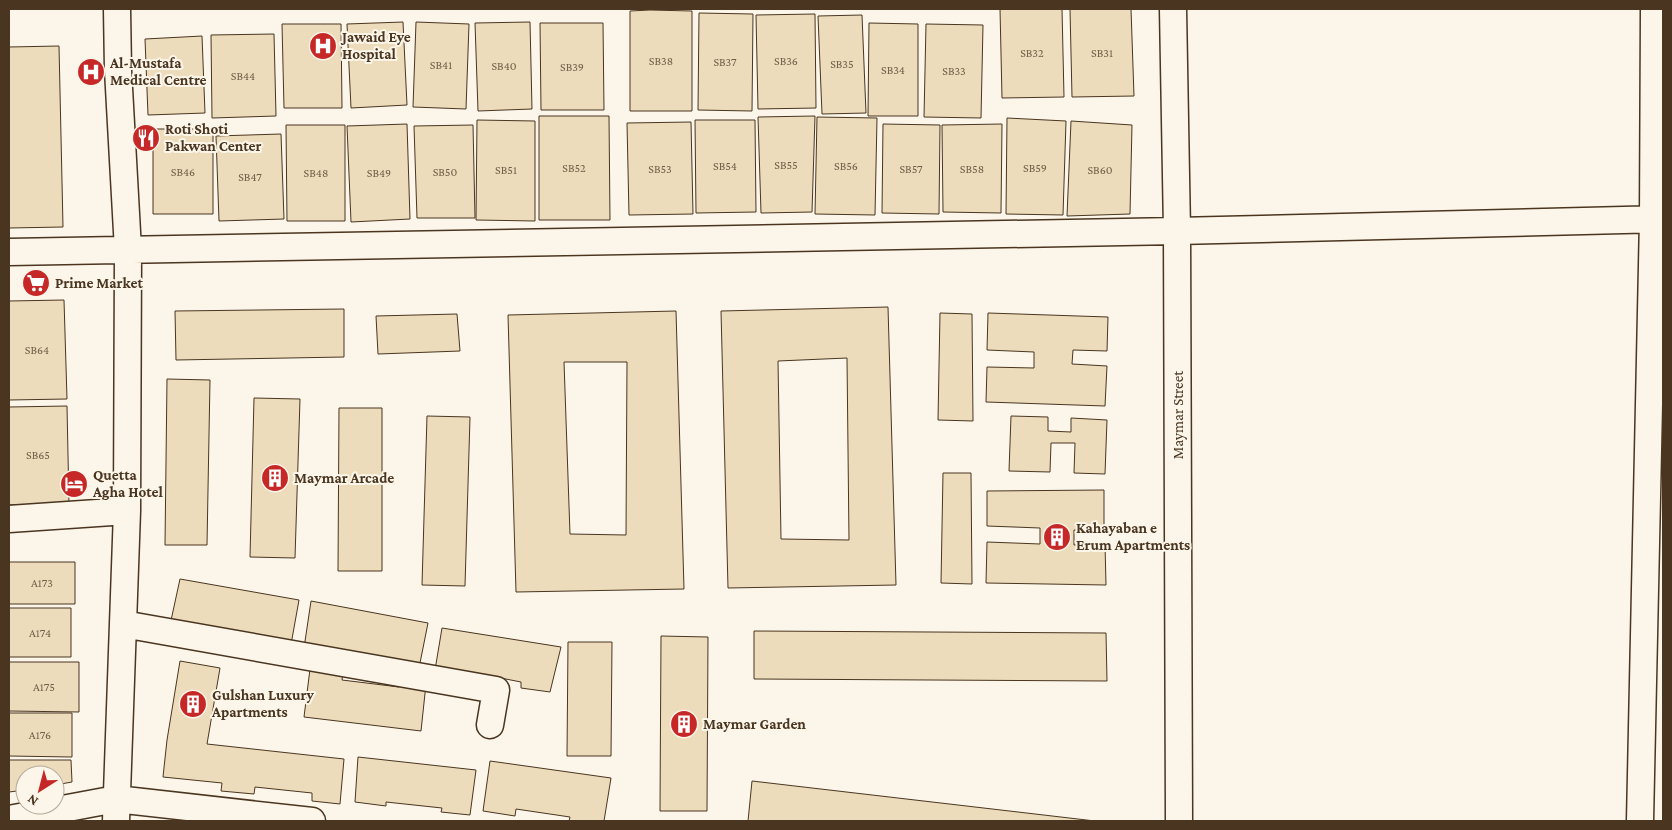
<svg xmlns="http://www.w3.org/2000/svg" width="1672" height="830" font-family="'Crimson Pro',serif">
<rect width="100%" height="100%" fill="#fbf6e9"/>
<path fill="#ecdcbc" stroke="#4a3520" fill-rule="evenodd" d="M1000,9H1062L1064,97L1002,98Z
M1070,9H1131L1134,96L1072,97Z
M650,10L692,11V111H630V11Z
M699,13L753,14L752,111L698,110Z
M815,14L816,108L758,109L756,15Z
M862,15L866,113L822,114L818,16Z
M403,22L407,105L351,108L347,24Z
M416,22L469,24L466,109L413,107Z
M530,22L532,109L478,111L475,23Z
M540,23H603L604,110H541Z
M869,23L918,24V116H868Z
M282,24H341L342,108H284Z
M926,24L983,25L981,118L924,117Z
M274,34L276,116L212,118L211,35Z
M202,36L205,113L148,115L145,39Z
M59,46L63,227L9,228V47Z
M539,116H609L610,220H539Z
M815,116L812,212L761,213L758,117Z
M817,117L877,118L875,215L815,214Z
M1007,118L1066,121L1063,215L1006,214Z
M477,120L535,121V221L476,220Z
M695,120H755L756,212L696,213Z
M1071,121L1132,125L1130,214L1067,216Z
M691,122L693,214L629,215L627,123Z
M407,124L410,219L351,222L347,126Z
M883,124L940,125L939,214L882,213Z
M1002,124L1001,213L943,212L942,125Z
M286,125H345V221H287Z
M473,125L475,218H417L414,126Z
M153,129H213V214H153Z
M281,134L284,219L219,221L216,136Z
M64,300L67,399L9,400V301Z
M888,307L896,585L728,588L721,311ZM847,358L849,540L781,539L778,361Z
M344,309V357L176,360L175,311Z
M676,311L684,589L516,592L508,315ZM564,362H627L626,535L570,534Z
M940,313L972,314L973,421L938,420Z
M988,313L1108,317L1107,351L1073,350L1072,364L1107,366L1105,406L986,402L987,367L1034,368V352L987,350Z
M457,314L460,351L378,354L376,316Z
M167,379L210,380L207,545H165Z
M254,398L300,399L295,558L250,557Z
M67,406L69,504L9,505V407Z
M339,408H382V571H338Z
M427,416L470,417L465,586L422,585Z
M1011,416L1048,417V431L1071,432V418L1107,420L1105,474L1074,473L1075,443H1051L1050,472L1009,471Z
M943,473H971L972,584L941,583Z
M1104,490V531L1074,530V545L1105,544L1106,585L986,583L987,542L1040,544V528L987,526V491Z
M9,562H75V604H9Z
M180,579L299,600L290,650L170,625Z
M311,601L428,623L419,668L304,648Z
M9,608H71V657H9Z
M442,628L561,647L550,692L521,688V682L465,671L462,677L435,670Z
M754,631L1106,633L1107,681L754,679Z
M661,636L708,637L707,811H660Z
M568,642H612L611,756H567Z
M180,661L220,668L207,744L344,759L340,804L312,801V793L255,787L254,794L221,791L222,783L163,777L167,740Z
M9,662H79V712L9,711Z
M310,669L343,673L342,680L399,687L400,680L426,684L421,731L304,717Z
M9,713H72V757L9,756Z
M358,757L476,770L470,815L441,812L442,808L386,802V806L355,802Z
M9,760H71L72,782L55,785V775H25V790L9,792Z
M490,761L611,778L604,821H569L570,817L516,809L515,816L483,811Z
M752,781L1095,821H748Z"/>
<g fill="none" stroke-linecap="round" stroke-linejoin="round">
<g stroke="#4a3520" stroke-width="29">
<path id="minor" d="M1173,9L1177,231L1179,821
M9,252L1177,231L1663,219
M9,519L127,511
M123,624L496,690L490,725
M9,819L116,799L312,821
M116,821L127,511L128,250L118,70L117,9
M1640,821L1653,219L1654,9"/>
</g>
<use href="#minor" stroke="#fbf6e9" stroke-width="26"/>
</g>
<defs>
<g id="hospital-disc" transform="scale(1.4375)"><circle r="9.5" fill="#c62828" stroke="#fbf6e9"/><path d="M-5-5h3v3.5h4V-5h3V5h-3V1.5h-4V5h-3Z" fill="#fff"/></g>
<g id="restaurant-disc" transform="scale(1.4375)"><circle r="9.5" fill="#c62828" stroke="#fbf6e9"/><path d="M-5-6h1v4h1v-4h1v4h1v-4h1v5L-1.5 .5V6h-2V.5L-5-1ZM5-6V6H3V1.5H1.5Q1.5-4 5-6Z" fill="#fff"/></g>
<g id="supermarket-disc" transform="scale(1.4375)"><circle r="9.5" fill="#c62828" stroke="#fbf6e9"/><path d="M-6-5.5h2.5l.6 2H6L4.5 2H-2.5L-4.4-4H-6ZM-1.5 3.2a1.3 1.3 0 1 0 .1 0ZM3 3.2a1.3 1.3 0 1 0 .1 0Z" fill="#fff"/></g>
<g id="building-disc" transform="scale(1.4375)"><circle r="9.5" fill="#c62828" stroke="#fbf6e9"/><path d="M-4-6H4V6H1V3H-1V6H-4ZM-2.5-4.3h1.7v1.8h-1.7ZM.8-4.3h1.7v1.8H.8ZM-2.5-1h1.7V.8h-1.7ZM.8-1h1.7V.8H.8Z" fill="#fff"/></g>
<g id="hotel-disc" transform="scale(1.4375)"><circle r="9.5" fill="#c62828" stroke="#fbf6e9"/><path d="M-6-4.5h1.5V1H6V5H4.5V3h-9V5H-6ZM-4 0a1.8 1.8 0 1 1 3.6 0ZM.5 0V-2.5h3Q6-2.5 6 0Z" fill="#fff"/></g>
</defs>
<g fill-rule="evenodd">
<use href="#hospital-disc" x="323" y="46"/>
<use href="#hospital-disc" x="91" y="72"/>
<use href="#restaurant-disc" x="146" y="138"/>
<use href="#supermarket-disc" x="36" y="283"/>
<use href="#building-disc" x="275" y="478"/>
<use href="#hotel-disc" x="74" y="484"/>
<use href="#building-disc" x="1057" y="537"/>
<use href="#building-disc" x="193" y="704"/>
<use href="#building-disc" x="684" y="724"/>
</g>
<g text-anchor="middle" dominant-baseline="central" stroke-width="4" stroke-linejoin="round" paint-order="stroke">
<g font-size="12" fill="#725f47">
<text x="1032" y="53">SB32</text>
<text x="1102" y="53">SB31</text>
<text x="661" y="61">SB38</text>
<text x="786" y="61">SB36</text>
<text x="725" y="62">SB37</text>
<text x="842" y="64">SB35</text>
<text x="441" y="65">SB41</text>
<text x="504" y="66">SB40</text>
<text x="572" y="67">SB39</text>
<text x="893" y="70">SB34</text>
<text x="954" y="71">SB33</text>
<text x="243" y="76">SB44</text>
<text x="786" y="165">SB55</text>
<text x="725" y="166">SB54</text>
<text x="846" y="166">SB56</text>
<text x="574" y="168">SB52</text>
<text x="1035" y="168">SB59</text>
<text x="660" y="169">SB53</text>
<text x="911" y="169">SB57</text>
<text x="972" y="169">SB58</text>
<text x="506" y="170">SB51</text>
<text x="1100" y="170">SB60</text>
<text x="183" y="172">SB46</text>
<text x="445" y="172">SB50</text>
<text x="316" y="173">SB48</text>
<text x="379" y="173">SB49</text>
<text x="250" y="177">SB47</text>
<text x="37" y="350">SB64</text>
<text x="38" y="455">SB65</text>
<text x="42" y="583">A173</text>
<text x="40" y="633">A174</text>
<text x="44" y="687">A175</text>
<text x="40" y="735">A176</text>
</g>
<g font-size="15" font-weight="bold" fill="#4a3520" stroke="#fbf6e9" text-anchor="start">
<text x="342" y="37">Jawaid Eye<tspan x="342" dy="17">Hospital</tspan></text>
<text x="110" y="63">Al-Mustafa<tspan x="110" dy="17">Medical Centre</tspan></text>
<text x="165" y="129">Roti Shoti<tspan x="165" dy="17">Pakwan Center</tspan></text>
<text x="55" y="283">Prime Market</text>
<text x="93" y="475">Quetta<tspan x="93" dy="17">Agha Hotel</tspan></text>
<text x="294" y="478">Maymar Arcade</text>
<text x="1076" y="528">Kahayaban e<tspan x="1076" dy="17">Erum Apartments</tspan></text>
<text x="212" y="695">Gulshan Luxury<tspan x="212" dy="17">Apartments</tspan></text>
<text x="703" y="724">Maymar Garden</text>
</g>
<g font-size="15" fill="#4a3520" stroke="#fbf6e9">
<text transform="translate(1178 415) rotate(-90)">Maymar Street</text>
</g>
</g>
<rect width="1672" height="830" fill="none" stroke="#4a3520" stroke-width="20"/>
<g transform="translate(40 790) rotate(216)"><circle r="24" fill="#fbf6e9" stroke="#b4a999"/>
<path d="M0-4L9 19L0 12L-9 19Z" fill="#c62828"/>
<text y="-8" font-size="14" font-weight="bold" text-anchor="middle" fill="#4a3520">N</text>
</g>
</svg>
